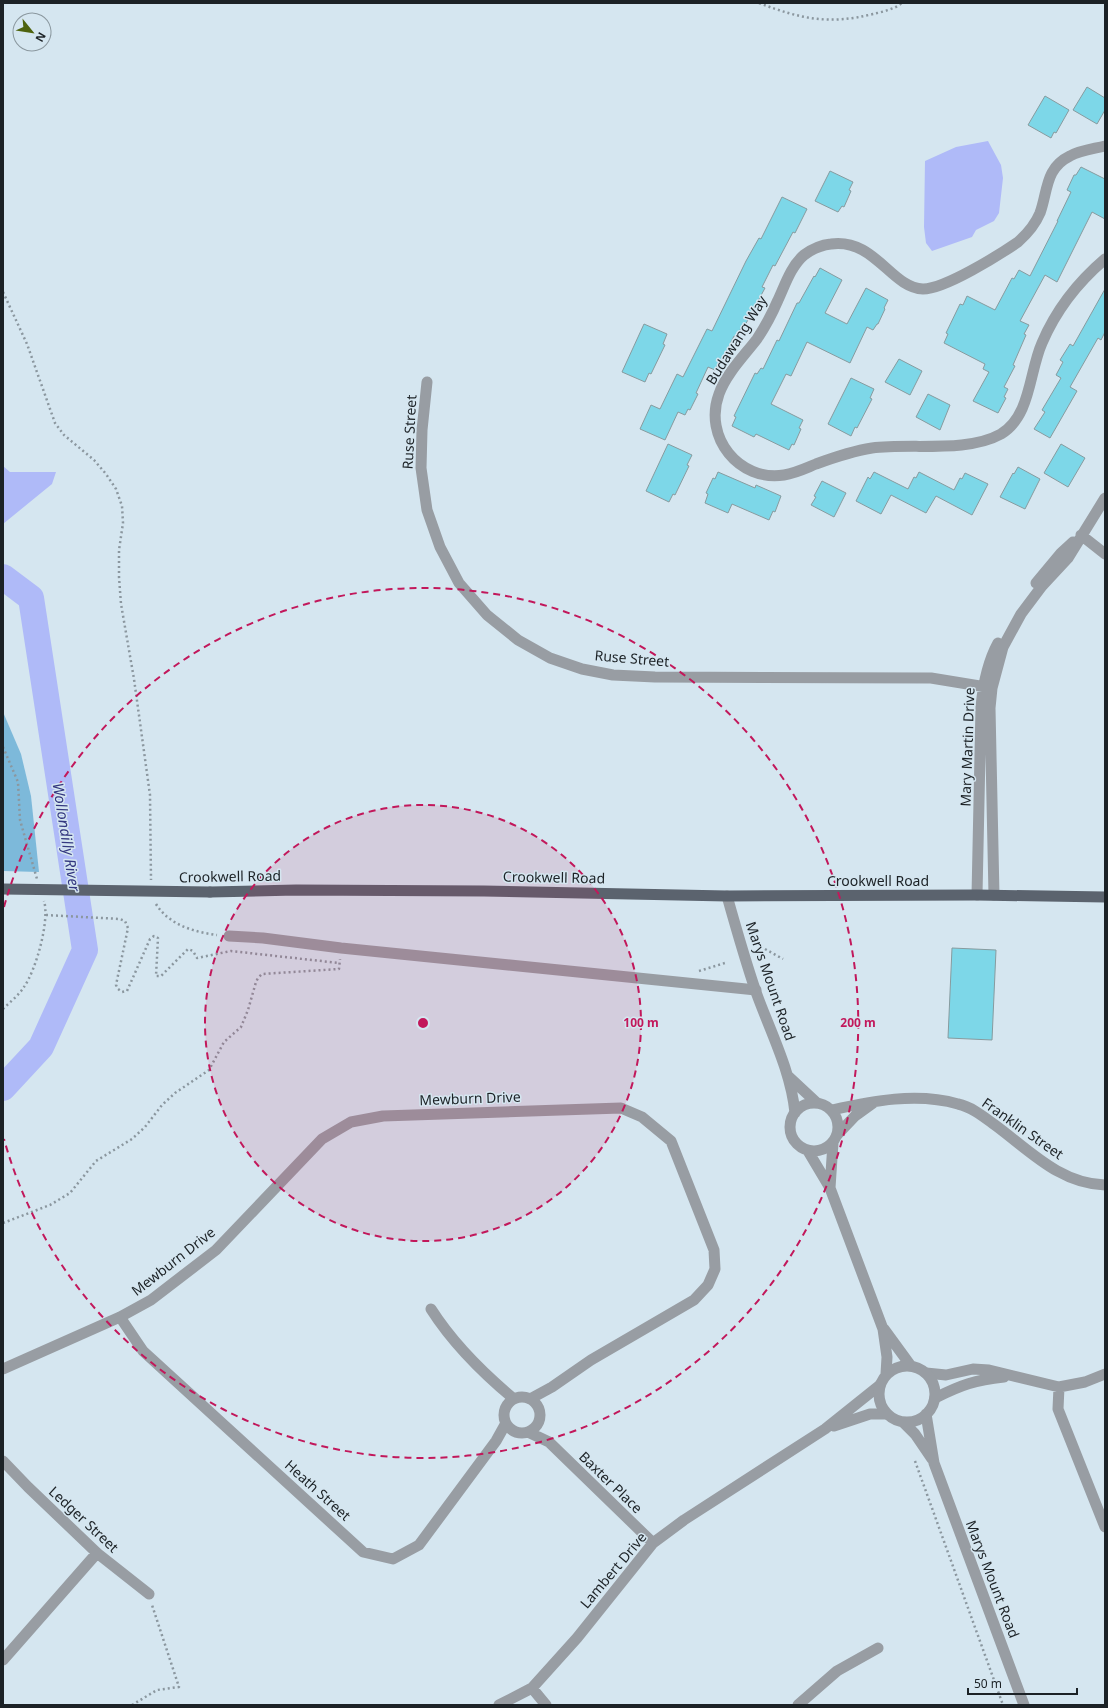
<svg xmlns="http://www.w3.org/2000/svg" width="1108" height="1708" font-family="'Noto Sans',sans-serif">
<rect width="100%" height="100%" fill="#d5e6f0"/>
<path fill="#7db9da" d="M3,712L21,754L31,796L39,872L3,871Z"/>
<path fill="#afbaf8" d="M988,141L1001,165L1003,178L999,213L994,221L976,230L972,237L932,251L926,243L924,227L925,161L956,147Z
M3,466L10,472H56L52,484L3,524Z"/>
<g fill="none" stroke-linecap="round" stroke-linejoin="round">
<path stroke="#afbaf8" stroke-width="26" d="M3,577L31,598L85,950L41,1047L3,1088"/>
</g>
<path fill="#7dd7e8" stroke="#879b9f" d="M1087,87L1105,98V110L1097,124L1073,110Z
M1045,96L1069,110L1056,133L1054,132L1051,138L1028,125Z
M1081,167L1105,179V219L1092,212L1057,282L1045,275L1020,321L1029,325L1024,334L1026,335L1013,365L1015,366L1004,387L1008,389L1004,397L1006,398L998,413L973,401L989,372L983,369L985,364L944,343L948,334L946,333L960,304L963,305L967,296L995,310L1012,278L1014,279L1019,270L1030,276L1058,221H1057L1071,192L1067,190L1074,175H1076Z
M830,171L853,182L849,190L851,191L844,207L842,206L838,212L815,201Z
M782,197L807,209L795,233L793,232L775,266L773,265L762,287L765,288L743,329L741,328L737,337L734,336L721,363L719,362L715,370L708,367L696,393L698,394L690,410L688,409L685,415L678,412L665,440L640,429L651,405L660,409L677,374L683,377L707,329L712,331L746,261L759,238L761,239Z
M820,268L842,280L825,313L847,324L866,288L888,300L884,308L885,309L878,324H877L873,330L867,327L850,363L807,342L791,376L786,374L771,404L803,420L799,428L801,429L794,445L792,444L789,450L756,434L754,437L732,426L736,417L734,416L755,373L757,374L761,368L763,369L777,340L779,341L797,303H799L814,276L815,277Z
M1105,289V332L1101,340L1098,338L1070,387L1077,391L1050,438L1034,429L1045,412L1042,410L1061,378L1056,375L1063,362L1060,360L1070,344L1073,346Z
M644,324L667,334L663,344L665,345L651,374L649,373L645,382L622,372Z
M899,359L922,371L910,395L885,382Z
M851,378L874,389L870,398L872,399L857,428L855,427L851,436L828,424Z
M928,394L950,405L940,430L916,417Z
M668,444L692,455L687,465L689,466L675,495L673,494L669,502L646,491Z
M1061,444L1085,458L1068,487L1044,473Z
M1018,467L1040,479L1025,509L1000,497L1013,473L1014,474Z
M718,472L755,488L756,485L781,496L775,512L773,511L769,520L732,504L728,513L705,503L708,494L706,493L713,478L715,479Z
M874,472L908,489L914,477L916,478L919,472L954,490L960,478L962,479L965,473L988,484L972,515L936,496L926,513L891,495L881,514L856,501L868,477L870,479Z
M822,481L846,493L834,517L811,505L816,497L814,496Z
M952,948L996,950L992,1040L948,1038Z"/>
<g fill="none" stroke-linecap="round" stroke-linejoin="round">
<path stroke="#8b979f" stroke-width="2.5" stroke-dasharray="2 3" stroke-linecap="butt" d="M759,3C801,19 829,25 873,14C882,12 895,9 902,3
M3,292L27,344L55,423L64,435L94,460L106,474L116,489L122,506L123,523L119,550V577L121,604L134,679L150,795L151,880
M3,747L18,782L20,820L37,879
M156,904C169,925 194,932 217,935
M46,915L120,919L125,921L128,928L116,985L118,989L122,992L127,991L150,939L154,936L158,938L156,976H161L188,949L193,951L197,958L231,951L339,963
M765,949L783,959
M699,971L725,963
M3,1009C10,1002 19,995 24,987C36,970 50,920 44,901
M3,1223L50,1205L70,1193L96,1161L132,1139L145,1127L162,1105L175,1093L209,1070L224,1042L241,1027L248,1010L256,982L258,978L262,974L339,969L340,959
M915,1461L1003,1705
M132,1705L157,1690L179,1687L152,1605"/>
<path stroke="#989da3" stroke-width="11" d="M1105,146C1093,149 1081,150 1070,156C1045,168 1048,191 1040,213C1035,225 1027,234 1018,242C999,255 945,289 923,289C891,288 875,238 831,244C821,245 812,249 804,255C791,266 785,285 778,300C772,314 765,327 757,339C744,356 726,374 719,394C703,437 739,482 784,475C796,473 806,468 816,464C835,457 853,451 872,448C911,443 967,453 1001,434C1031,416 1029,372 1042,343C1056,310 1078,282 1105,259
M427,382L422,430L421,468L427,510L440,547L459,583L487,615L518,640L550,658L582,669L613,675L655,677L931,678L992,688
M1081,535L1105,554
M1036,583L1061,553L1073,542
M977,895L981,707C983,685 987,663 998,643
M994,895L990,708L992,688L1003,647L1021,614L1042,586L1068,558L1105,498
M229,936L263,938L341,948L756,990
M832,1110C872,1101 917,1092 958,1104C972,1107 984,1117 995,1125C1029,1150 1060,1184 1105,1185
M837,1135L855,1116L873,1103
M431,1309C452,1342 484,1374 514,1399
M120,1317L143,1351L363,1552L393,1559L419,1545L496,1441L506,1423
M3,1369L120,1317L151,1300L216,1250L322,1139L351,1122L383,1116L621,1108L642,1117L671,1141L714,1250L715,1269L708,1285L694,1300L591,1360L552,1387L530,1399
M926,1373L946,1375L973,1369L989,1370L1059,1387L1085,1382L1105,1374
M1059,1387L1058,1409L1105,1527
M504 1415a18 18 0 1 1 36 0a18 18 0 1 1-36 0Z
M935,1398C961,1385 975,1380 1004,1377
M834,1426L870,1414H887
M528,1432L549,1442L653,1543
M3,1461L28,1487L97,1553L149,1594
M3,1660L97,1553
M532,1688L546,1705
M499,1705L532,1688L577,1638L653,1543L684,1520L825,1429L880,1385
M798,1705L837,1671L878,1648"/>
<path stroke="#989da3" stroke-width="11" d="M727,896C736,928 745,960 756,992C770,1031 791,1071 795,1113
M788,1076L817,1103
M790 1127a24 24 0 1 1 48 0a24 24 0 1 1-48 0Z
M808,1151L830,1188L883,1329L887,1357L886,1374
M830,1188L833,1143
M884,1329L911,1366
M879 1394a28 28 0 1 1 56 0a28 28 0 1 1-56 0Z
M926,1414L934,1463L1024,1705
M903,1422L915,1434L932,1459"/>
<path stroke="#5b636e" stroke-width="11" d="M210,892L296,890L484,891L727,896L977,895L1105,897"/>
<path stroke="#5b636e" stroke-width="11" d="M3,889L210,892"/>
</g>
<circle cx="423" cy="1023" r="218" fill="#c2185b" fill-opacity=".12"/>
<g fill="none" stroke="#c2185b" stroke-width="2" stroke-dasharray="7 5">
<circle cx="423" cy="1023" r="218"/>
<path d="M4 907A435 435 0 1 1 4 1139"/>
</g>
<g text-anchor="middle" dominant-baseline="central" stroke-width="3" stroke-linejoin="round" paint-order="stroke">
<g font-size="14" fill="#1c2226" stroke="#d5e6f0">
<text transform="translate(736 340) rotate(-58)">Budawang Way</text>
<text transform="translate(409 432) rotate(-87)">Ruse Street</text>
<text transform="translate(632 658) rotate(5)">Ruse Street</text>
<text transform="translate(967 747) rotate(-88)">Mary Martin Drive</text>
<text transform="translate(230 876) rotate(-1)">Crookwell Road</text>
<text transform="translate(554 877) rotate(1)">Crookwell Road</text>
<text x="878" y="880">Crookwell Road</text>
<text transform="translate(771 981) rotate(71)">Marys Mount Road</text>
<text transform="translate(470 1098) rotate(-2)">Mewburn Drive</text>
<text transform="translate(1023 1128) rotate(35)">Franklin Street</text>
<text transform="translate(173 1261) rotate(-38)">Mewburn Drive</text>
<text transform="translate(611 1482) rotate(44)">Baxter Place</text>
<text transform="translate(318 1490) rotate(42)">Heath Street</text>
<text transform="translate(84 1519) rotate(43)">Ledger Street</text>
<text transform="translate(613 1570) rotate(-50)">Lambert Drive</text>
<text transform="translate(993 1579) rotate(69)">Marys Mount Road</text>
</g>
<g font-size="15" font-style="italic" fill="#343880" stroke="#d5e6f0">
<text transform="translate(67 837) rotate(81)">Wollondilly River</text>
</g>
</g>
<circle cx="423" cy="1023" r="6" fill="#c2185b" stroke="#d5e6f0" stroke-width="2"/>
<g font-size="12" text-anchor="middle" font-weight="bold" fill="#c2185b" stroke="#d5e6f0" stroke-width="3" stroke-linejoin="round" paint-order="stroke">
<text x="641" y="1027">100 m</text>
<text x="858" y="1027">200 m</text>
</g>
<rect width="1108" height="1708" fill="none" stroke="#1c2226" stroke-width="8"/>
<g transform="translate(32 32) rotate(120)"><circle r="19" fill="#d5e6f0" stroke="#8b989f"/>
<path d="M0-3L7 15L0 10L-7 15Z" fill="#4e630e"/>
<text y="-6" font-size="11" font-weight="bold" text-anchor="middle" fill="#1c2226">N</text>
</g>
<path d="M968 1688v6h109v-6" fill="none" stroke="#1c2226" stroke-width="2"/>
<text x="974" y="1688" font-size="12" fill="#1c2226" stroke="#d5e6f0" stroke-width="3" paint-order="stroke">50 m</text>
</svg>
